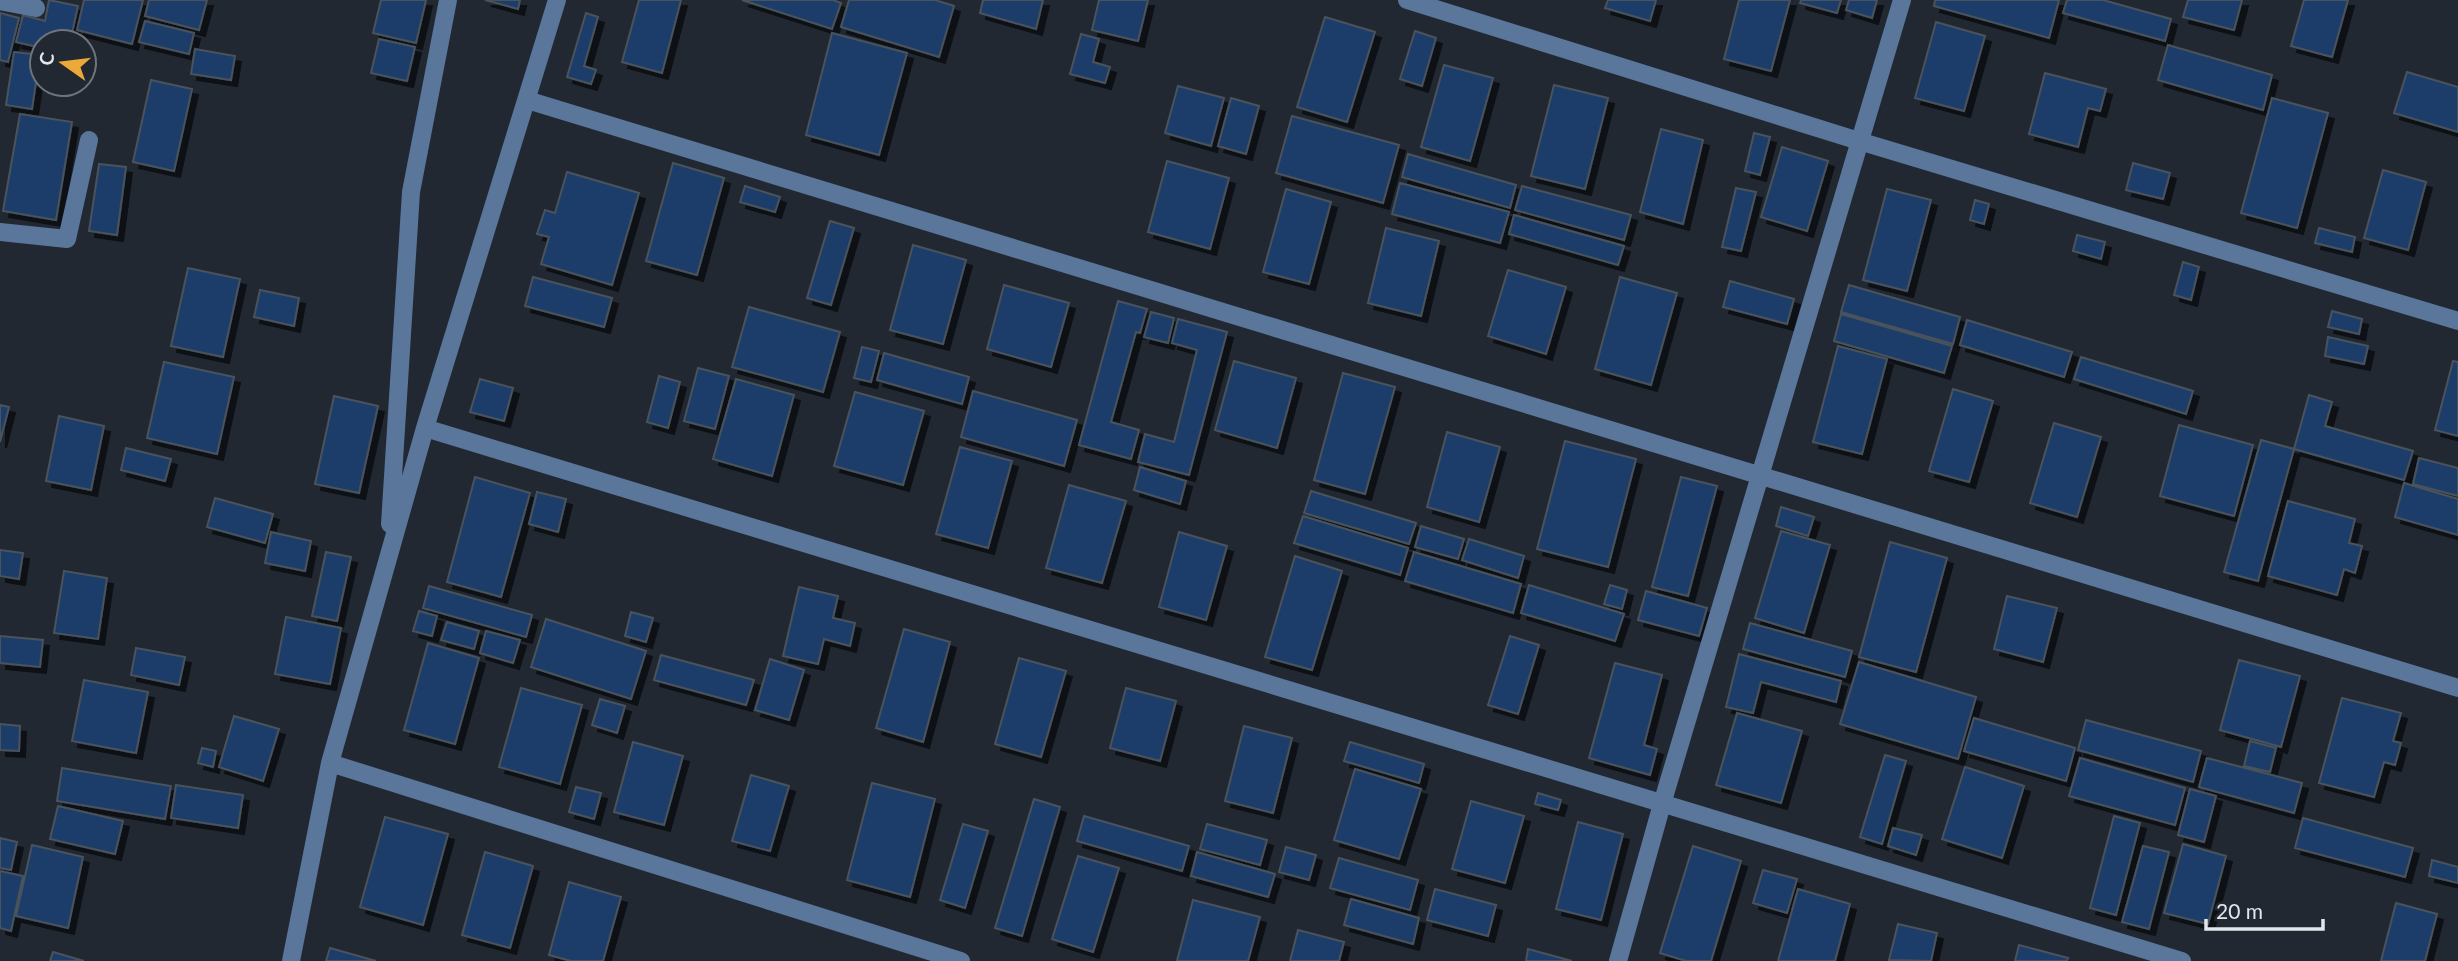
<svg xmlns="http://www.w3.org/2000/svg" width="2458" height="961" font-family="Lato,sans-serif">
<defs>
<filter id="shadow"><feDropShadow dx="6" dy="6" stdDeviation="0" flood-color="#0009"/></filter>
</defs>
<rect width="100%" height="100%" fill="#212831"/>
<path fill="#1c3d69" stroke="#4a525c" stroke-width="2" filter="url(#shadow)" d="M49,0L78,6L70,42H42V48L16,42L23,15L45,21Z
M84,0H143L132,44L77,30Z
M149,0H207L199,30L145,16Z
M381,0H426L416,43L373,33Z
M485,0H520L518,9Z
M639,0H681L662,73L622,62Z
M742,0H833L841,3L832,29Z
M849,0H935L954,6L939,57L841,27Z
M983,0H1043L1036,29L980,13Z
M1099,0H1148L1138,41L1092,30Z
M1608,0H1656L1650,21L1605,8Z
M1739,0H1790L1771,71L1724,59Z
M1801,0H1841L1837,13L1800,3Z
M1849,0H1877L1872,18L1846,10Z
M1935,0H2059L2049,38L1934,6Z
M2067,0H2103L2171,19L2165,41L2063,13Z
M2188,0H2242L2234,30L2183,17Z
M2304,0H2348L2332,57L2291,46Z
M0,13L19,18L8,62L0,60Z
M586,13L598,17L584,66L596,70L591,84L567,77Z
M1325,17L1375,32L1347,122L1297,107Z
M145,21L194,33L189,54L139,42Z
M1936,22L1985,36L1964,111L1915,98Z
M1415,31L1436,38L1422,86L1400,79Z
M832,33L907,53L879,155L806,135Z
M1081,34L1099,39L1093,62L1110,67L1105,83L1070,74Z
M379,39L415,47L407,81L371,73Z
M2168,45L2272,75L2263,110L2158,80Z
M195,49L235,56L231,80L191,74Z
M14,52L40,55L32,109L6,105Z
M1444,65L1493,78L1470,161L1421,147Z
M2407,72L2458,87V132L2394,113Z
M2045,73L2106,89L2100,111L2088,108L2078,147L2029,134Z
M151,80L192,89L174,171L133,162Z
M1554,85L1608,98L1585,189L1531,176Z
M1178,86L1224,98L1211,146L1165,133Z
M1231,98L1259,106L1246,154L1218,146Z
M2272,98L2328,113L2297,228L2241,213Z
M20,114L72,122L56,220L3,211Z
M1292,116L1399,145L1383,203L1276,173Z
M1661,129L1703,140L1683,224L1640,212Z
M1754,133L1770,137L1760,175L1745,171Z
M1782,147L1828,161L1807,231L1761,217Z
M1408,154L1516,185L1510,208L1402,177Z
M1167,161L1229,178L1210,249L1148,232Z
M673,163L724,178L697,275L646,261Z
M2133,163L2170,173L2163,199L2126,190Z
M99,164L126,167L117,235L89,231Z
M2383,170L2426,182L2408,250L2364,238Z
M567,172L639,193L612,285L541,264L549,237L537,234L545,210L555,213Z
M1400,183L1509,212L1500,243L1392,214Z
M745,186L780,197L775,212L740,202Z
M1522,186L1631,215L1624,240L1515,210Z
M1736,188L1756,192L1741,251L1722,247Z
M1286,189L1331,202L1309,284L1263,272Z
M1887,189L1931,200L1907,291L1863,280Z
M1975,200L1989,204L1984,224L1970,220Z
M1514,215L1624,246L1618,265L1509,234Z
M830,221L854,228L831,305L807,298Z
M1386,228L1439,241L1421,316L1368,303Z
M2319,228L2355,237L2352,252L2315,243Z
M2077,235L2105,242L2101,259L2073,251Z
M913,245L966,260L943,344L890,330Z
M2183,262L2199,267L2191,300L2174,295Z
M188,268L240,279L223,357L171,346Z
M1508,270L1566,287L1546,354L1488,336Z
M533,277L612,298L604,327L525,306Z
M1620,277L1677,293L1651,385L1595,369Z
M1730,281L1794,299L1787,324L1723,307Z
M1004,285L1069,303L1051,367L987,349Z
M1849,285L1960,317L1953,344L1841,312Z
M260,290L299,298L294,326L254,317Z
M1118,301L1147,309L1140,333L1136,332L1111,422L1139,430L1131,459L1079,445Z
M749,307L840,332L823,392L732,367Z
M2332,311L2362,319L2359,334L2328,327Z
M1151,312L1174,318L1168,343L1144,337Z
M1841,314L1952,346L1944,373L1834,341Z
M1178,319L1227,332L1189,475L1138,462L1145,434L1174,442L1197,350L1172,343Z
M1967,320L2072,352L2064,377L1960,345Z
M2328,337L2368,346L2364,364L2325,356Z
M1838,346L1887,359L1862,454L1813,442Z
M862,347L879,351L871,382L854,378Z
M884,353L969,377L962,404L877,380Z
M2081,357L2193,391L2186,414L2074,379Z
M1234,361L1296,378L1277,448L1215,430Z
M2453,361L2458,362V436L2435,430Z
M164,362L234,377L217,454L147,438Z
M698,368L729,376L715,429L684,421Z
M1343,373L1395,387L1365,494L1314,480Z
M659,376L680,382L668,428L647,422Z
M480,379L513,388L504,421L470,412Z
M736,379L794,395L772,476L713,459Z
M1953,389L1993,401L1969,482L1929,471Z
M973,391L1077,420L1064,466L961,437Z
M855,392L924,411L903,485L834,466Z
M2309,395L2332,402L2325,426L2413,451L2404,480L2294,449Z
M334,396L378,406L359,493L315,484Z
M0,405L9,407L0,442Z
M59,416L104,426L91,490L46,481Z
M2054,423L2101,437L2077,517L2030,503Z
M2179,425L2253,445L2234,516L2160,496Z
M1447,432L1500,447L1479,522L1427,507Z
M2261,440L2294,449L2258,581L2224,572Z
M1565,441L1636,459L1608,567L1537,549Z
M960,447L1012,461L988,548L936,534Z
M126,448L171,459L165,481L121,470Z
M2419,458L2458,468V496L2413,484Z
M1140,467L1186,481L1180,504L1134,490Z
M475,477L530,493L501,597L447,582Z
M1681,477L1717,486L1688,596L1652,587Z
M2404,483L2458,499V535L2395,517Z
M1069,485L1126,501L1102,583L1046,568Z
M1311,491L1416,523L1409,544L1304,513Z
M537,492L566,499L558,532L529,524Z
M215,498L273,514L265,543L207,527Z
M2288,501L2355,519L2349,543L2362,546L2355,573L2344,569L2337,595L2268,576Z
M1781,507L1814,517L1808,536L1776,526Z
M1303,516L1408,548L1400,575L1294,543Z
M1421,526L1464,539L1458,559L1415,547Z
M1781,531L1830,545L1804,633L1755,618Z
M271,532L311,541L305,571L265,563Z
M1179,532L1227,546L1206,620L1159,607Z
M1469,539L1524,556L1518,578L1462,560Z
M1890,542L1947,558L1916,672L1859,657Z
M0,550L23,553L19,579L0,576Z
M326,552L351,557L337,621L312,616Z
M1414,552L1521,584L1513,613L1405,581Z
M1295,556L1342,571L1312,670L1265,657Z
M64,571L107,578L98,639L54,633Z
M1529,585L1624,614L1615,641L1521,613Z
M1610,585L1627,590L1622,609L1604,604Z
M429,586L532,615L526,637L423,608Z
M799,587L838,596L833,618L855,623L850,646L824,639L818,664L783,656Z
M1646,591L1707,608L1699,636L1638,620Z
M2007,596L2057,608L2043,662L1994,649Z
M419,611L437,616L432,636L413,631Z
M631,612L653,618L646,642L625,636Z
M286,617L341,628L330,684L275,674Z
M546,619L646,651L631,699L531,667Z
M447,622L479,631L474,649L441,640Z
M1750,623L1852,651L1845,677L1743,649Z
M904,629L950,642L923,742L876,728Z
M486,631L520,640L513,663L480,653Z
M0,636L43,640L40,667L0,663Z
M1510,636L1539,645L1518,714L1488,705Z
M428,643L479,658L455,744L404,730Z
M136,648L185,657L179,685L131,675Z
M1739,654L1841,681L1836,702L1761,682L1753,713L1726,707Z
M661,655L754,680L746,705L654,680Z
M1019,658L1066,671L1041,757L995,744Z
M770,659L804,670L789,720L755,710Z
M2239,660L2300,676L2281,747L2220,730Z
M1859,662L1976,697L1958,759L1840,724Z
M1615,663L1662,675L1644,745L1657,749L1650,775L1589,758Z
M84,680L148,692L136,753L72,741Z
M521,688L582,705L560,784L499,767Z
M1126,688L1176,701L1160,761L1110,748Z
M2342,698L2401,713L2393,741L2401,743L2395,765L2384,762L2374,797L2319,783Z
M600,699L625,706L617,733L592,725Z
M1737,713L1802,731L1781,803L1716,785Z
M234,716L279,729L263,781L219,767Z
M1974,718L2075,748L2066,781L1964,751Z
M2086,720L2201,751L2193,782L2078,750Z
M0,724L20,726L19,751L0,750Z
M1244,726L1292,738L1273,813L1225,801Z
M2250,741L2276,748L2270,772L2244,766Z
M633,742L683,756L664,825L614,812Z
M1350,742L1424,764L1419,783L1344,761Z
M202,748L216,751L213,767L198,763Z
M1885,755L1906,761L1882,844L1860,837Z
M2080,758L2185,788L2175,825L2069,796Z
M2207,758L2302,783L2294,813L2199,787Z
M1965,767L2024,786L2002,858L1942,839Z
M62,768L171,786L165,819L57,801Z
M1355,769L1421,789L1399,859L1334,840Z
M751,775L789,786L770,851L732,841Z
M872,783L935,799L910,897L847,880Z
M176,785L243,795L238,828L171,818Z
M576,787L601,793L594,819L569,812Z
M2190,789L2216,796L2204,842L2178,835Z
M1538,793L1561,800L1558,810L1535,804Z
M1034,799L1060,807L1022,936L995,928Z
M1471,801L1524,816L1505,883L1452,869Z
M58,806L123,821L115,854L50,839Z
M1084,816L1189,846L1182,871L1077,841Z
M2114,816L2140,823L2116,915L2090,908Z
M385,817L448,834L423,925L360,907Z
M2303,818L2413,848L2405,877L2295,848Z
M1578,822L1623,834L1601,920L1556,909Z
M963,824L988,831L965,908L940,900Z
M1207,824L1267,840L1260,865L1200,849Z
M1893,828L1922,835L1916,855L1888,846Z
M0,838L17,842L11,870L0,868Z
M2183,844L2226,856L2208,924L2164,913Z
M32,845L83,857L68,928L16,916Z
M1693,846L1741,861L1711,961H1686L1660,953Z
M2143,846L2169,852L2149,929L2122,922Z
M1286,847L1316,855L1309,880L1279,872Z
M485,852L533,866L510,948L462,935Z
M1197,852L1275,874L1268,897L1191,876Z
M1078,856L1119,868L1093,952L1052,939Z
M1339,858L1418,880L1410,910L1330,888Z
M2432,860L2458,867V883L2429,876Z
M1763,870L1797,879L1787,913L1753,903Z
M0,871L23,876L11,931L0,928Z
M569,882L621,897L603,961H571L549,955Z
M1435,889L1496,905L1488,936L1427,920Z
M1798,889L1850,904L1835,961H1778Z
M1351,899L1419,918L1413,944L1344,925Z
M1193,900L1260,917L1248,961H1177Z
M2396,903L2437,914L2425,961H2381Z
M1898,924L1937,933L1931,961L1889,960Z
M1298,930L1344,942L1339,961H1290Z
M2019,945L2068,958L2067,961H2015Z
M330,948L376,961H326Z
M1528,949L1572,961H1526Z
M53,952L84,961H50Z"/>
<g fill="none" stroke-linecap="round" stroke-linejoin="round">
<path stroke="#5b769b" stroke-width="18" d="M1407,0L1859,141L2458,321
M0,1L36,8
M527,100L2458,688
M0,232L67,239L89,140
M425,428L2182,961
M390,524L411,192L448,0
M330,763L961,961
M291,961L330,763L425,428L557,0
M1618,961L1662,804L1902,0"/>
</g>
<g transform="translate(63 63) rotate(284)"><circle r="33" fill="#212831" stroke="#6e747c" stroke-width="2"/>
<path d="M0-5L12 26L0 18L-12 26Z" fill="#eba93a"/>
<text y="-10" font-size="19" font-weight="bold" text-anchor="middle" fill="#e2e6ec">С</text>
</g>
<path d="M2206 919v10h117v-10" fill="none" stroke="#e2e6ec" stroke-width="3.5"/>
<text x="2216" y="919" font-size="21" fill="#e2e6ec" stroke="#212831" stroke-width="5" paint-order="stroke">20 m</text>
</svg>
